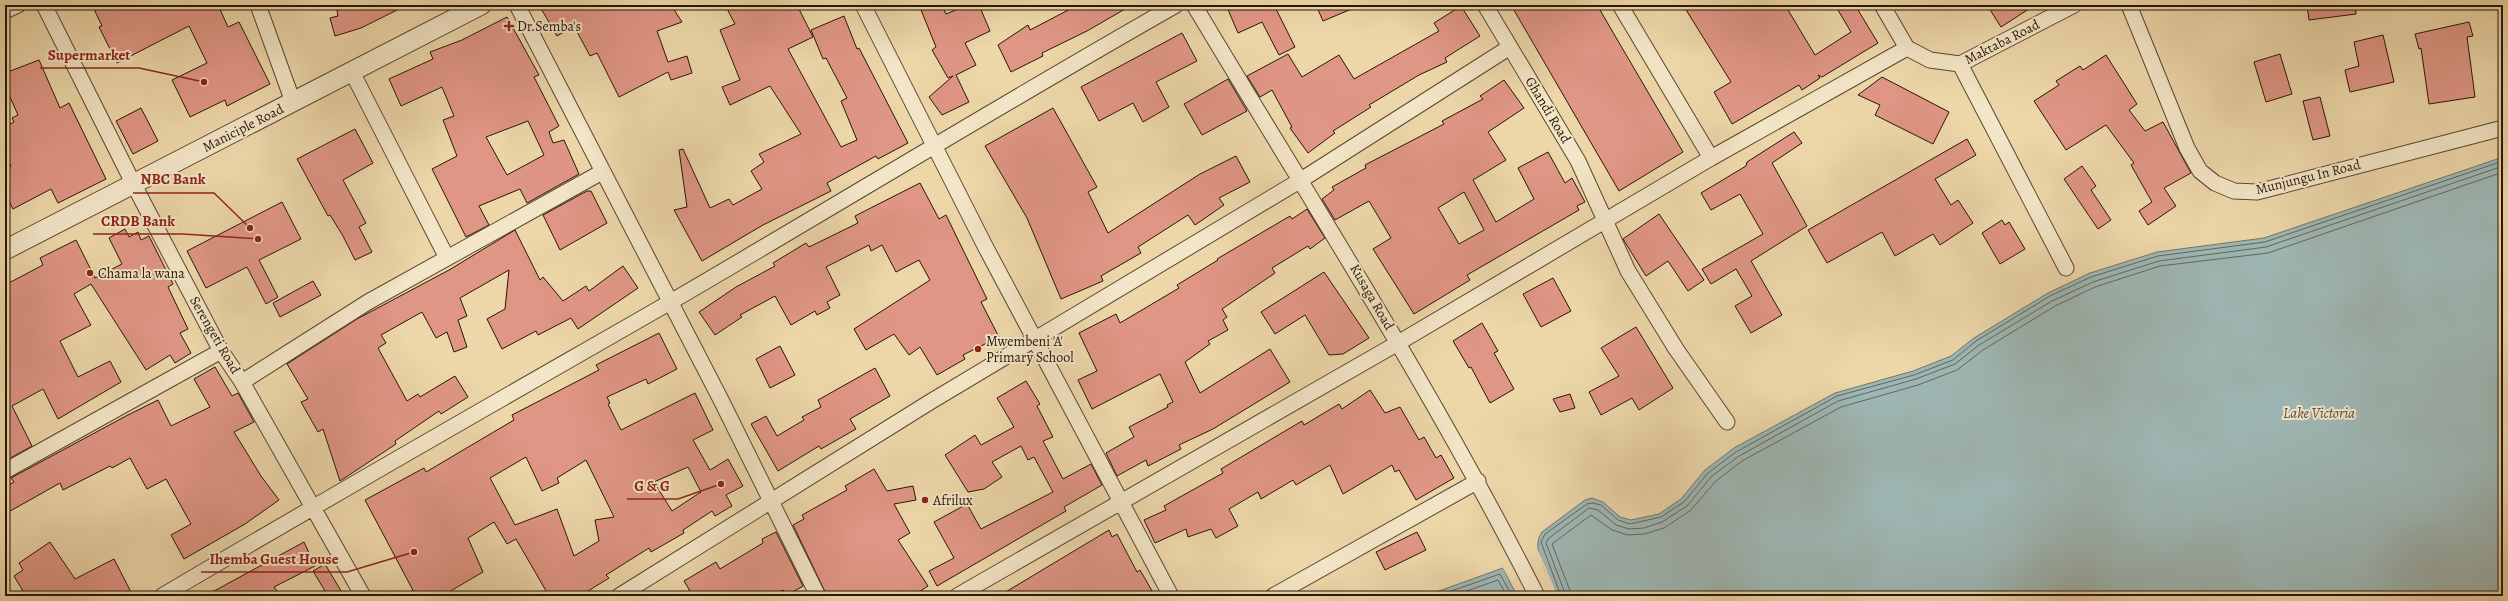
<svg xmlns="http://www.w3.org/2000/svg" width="2508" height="601" font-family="Alegreya,serif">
<rect width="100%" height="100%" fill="#edd7a9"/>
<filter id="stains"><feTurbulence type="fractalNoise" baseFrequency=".005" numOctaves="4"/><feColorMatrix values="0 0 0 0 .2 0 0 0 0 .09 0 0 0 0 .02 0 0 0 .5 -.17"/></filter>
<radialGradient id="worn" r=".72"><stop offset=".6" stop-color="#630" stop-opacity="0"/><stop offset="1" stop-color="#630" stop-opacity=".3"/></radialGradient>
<path fill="#9eb7b4" stroke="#6e776e" d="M2503,157V596H1558C1550,578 1529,549 1542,532L1585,500L1592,498L1603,502L1620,517L1631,520L1659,514L1681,499L1705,470L1734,448L1835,393L1913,371L1951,356L1974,338L2048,293L2090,273L2157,252L2264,238Z
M1503,568L1517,596H1425Z"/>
<path fill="#edd7a9" d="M1537,548L1558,596H1556L1535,549Z
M1505,567L1519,595V596L1503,568Z"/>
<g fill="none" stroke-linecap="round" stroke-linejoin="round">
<path stroke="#62665d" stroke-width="1" d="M1437,596L1500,574L1512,596
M1452,596L1498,580L1507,596
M1561,596L1541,542L1545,534L1587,504L1592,503L1601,505L1618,520L1630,524L1661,517L1684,502L1708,473L1736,452L1837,396L1914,375L1953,360L1976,341L2050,296L2091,277L2158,256L2265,242L2503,161
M1566,596L1546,543L1549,538L1589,508L1598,510L1616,525L1629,529L1644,528L1662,522L1687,506L1712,476L1739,456L1838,401L1916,379L1955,364L1979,345L2052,301L2093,282L2159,261L2266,247L2503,166
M1572,596L1552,544L1591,515L1612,530L1628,535L1644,534L1664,528L1691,510L1716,481L1742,461L1841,407L1918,385L1957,370L1983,350L2055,306L2095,287L2160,266L2268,253L2503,172"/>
</g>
<path fill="#e09685" stroke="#271606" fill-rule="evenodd" d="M92,5H218L228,27L239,22L270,84L227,106L225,100L190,117L172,80L207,63L189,26L117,63L99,27L102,26Z
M336,5H407L361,28L335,36L330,18L338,16Z
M539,5H671L682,22L657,31L668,62L687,56L692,73L671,80L668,72L619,97L597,53L590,56L574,26L557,36Z
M725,5H797L813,37L788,49L841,147L857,140L841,101L847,98L826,58L823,59L811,30L844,16L857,49L859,48L908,143L878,159L876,156L827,183L831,191L763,225L702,261L674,210L687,207L679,150L683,149L710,208L729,199L733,205L762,189L751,171L764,162L759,154L801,134L770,86L730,105L722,87L740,80L720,30L735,24Z
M919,5H942L946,14L968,5H979L990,31L965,43L976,65L956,75L969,102L942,115L929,97L953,76L948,78L932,50L936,47Z
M1078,5H1132L1087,31L1042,53L1043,56L1011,72L998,45L1028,25L1030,30Z
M1226,5H1274L1295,47L1279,55L1262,22L1238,33Z
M1316,5H1361L1323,21Z
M1511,5H1597L1683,152L1619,191Z
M1683,5H1785L1815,55L1851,32L1835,5H1855L1878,43L1822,77L1818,75L1820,78L1802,90L1799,85L1732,124L1714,92L1731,82Z
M1987,5H2035L2001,27Z
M2307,5H2355L2356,14L2309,20Z
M1461,6L1480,36L1445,58L1447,62L1419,75L1369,105L1371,107L1333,131L1335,133L1308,153L1290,128L1292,127L1272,90L1260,97L1247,76L1288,54L1302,77L1339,55L1354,79L1439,31L1434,23Z
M507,17L539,75L534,77L559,126L549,132L553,143L564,140L579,174L527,203L520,189L479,206L489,225L466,237L432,169L457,156L443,120L454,116L442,87L401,106L389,79L433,59L430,52L462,40ZM528,121L544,155L507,175L486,137Z
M2469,22L2473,36L2467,37L2475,97L2429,104L2421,48L2419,49L2415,34Z
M1182,33L1197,61L1156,82L1169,107L1143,122L1133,103L1099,121L1081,87Z
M2383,35L2394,82L2350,92L2345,70L2359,66L2354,42Z
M2280,54L2292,94L2266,102L2254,62Z
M2106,55L2137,104L2129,110L2145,131L2163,122L2191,173L2164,188L2176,206L2148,225L2139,211L2152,202L2131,165L2134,163L2106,125L2066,150L2034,101L2059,85L2056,81L2080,66L2083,70Z
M39,60L60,108L69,103L106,179L58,203L51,189L13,209L5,193V169L11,166L5,155V127L14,122L12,118L18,115L5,86V73Z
M1882,77L1949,112L1933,144L1875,115L1880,105L1858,95Z
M1228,79L1247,111L1202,135L1184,104Z
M1504,80L1524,108L1488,132L1506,160L1473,180L1496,222L1534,199L1518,168L1548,152L1565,183L1572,178L1585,202L1577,206L1579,210L1467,275L1470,280L1414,314L1373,249L1391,238L1369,201L1335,220L1322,199L1334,190L1332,187L1366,168L1365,165L1444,124L1442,121L1483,99L1480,96ZM1464,192L1484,230L1459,244L1438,208Z
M2320,97L2330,136L2313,140L2303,101Z
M141,108L158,141L133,154L116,121Z
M1053,108L1097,187L1088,192L1108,233L1200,174L1236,156L1250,182L1219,198L1224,205L1195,225L1188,215L1138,247L1141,253L1101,276L1103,281L1061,299L1027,218L985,146Z
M355,129L373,163L343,180L366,223L359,227L372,252L355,260L343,236L330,215L328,216L297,159Z
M1794,132L1802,143L1772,163L1807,226L1751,261L1782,315L1751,333L1735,306L1752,296L1736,269L1711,284L1702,269L1763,234L1740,194L1711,210L1701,193L1746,166L1747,162Z
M1967,139L1976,155L1935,179L1951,205L1958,200L1973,223L1940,245L1933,234L1895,256L1882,232L1827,263L1808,230Z
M2082,166L2096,186L2091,190L2111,220L2098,229L2064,179Z
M920,183L939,219L946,215L987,299L981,302L999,337L963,355L965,359L937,375L920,347L909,355L894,334L866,350L854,329L930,280L919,260L896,272L882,245L871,251L869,245L826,267L840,295L827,302L830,308L817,315L815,311L791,325L775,296L740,315L742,317L715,335L699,312L736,287L775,266L773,263L806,243L809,247L858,223L855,216Z
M587,191H591L607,223L560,250L543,215Z
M282,202L301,239L259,260L278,297L266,304L247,267L206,288L187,251Z
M1307,209L1325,238L1310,249L1308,246L1272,268L1275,273L1222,309L1227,317L1223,320L1228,330L1208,341L1210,344L1185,362L1200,393L1270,349L1290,382L1213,429L1179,445L1181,449L1148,466L1146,460L1117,476L1106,453L1134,437L1129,427L1168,407L1167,405L1173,402L1160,374L1092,409L1078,380L1097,371L1079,333L1116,314L1120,323L1179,288L1177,285L1218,260L1217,259L1290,216L1292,219Z
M1659,214L1704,280L1688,291L1668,261L1646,276L1623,239Z
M2002,220L2005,225L2009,222L2025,249L2000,264L1982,233Z
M125,229L129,237L138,232L141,240L149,236L173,284L168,287L188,329L180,333L191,353L175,363L170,355L146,370L91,284L74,294L91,325L60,341L78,377L110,361L121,382L58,419L43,389L12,406L32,446L5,461V285L43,265L40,258L76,240L95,278L122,264L109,238Z
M515,230L540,280L543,277L563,301L586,286L589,291L623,266L638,288L578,329L571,318L538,335L536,331L502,349L487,319L505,309L509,270L460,298L467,316L458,320L467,347L454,352L447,332L436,338L422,312L381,335L386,343L378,348L407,401L418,394L420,397L455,376L468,397L441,414L439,411L395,441L396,444L340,481L323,429L318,432L301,402L308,399L287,364L357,319L449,270Z
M1324,272L1369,338L1343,354L1329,355L1305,315L1275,334L1261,312Z
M1553,278L1571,311L1541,327L1523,294Z
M313,281L321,295L280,317L273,303Z
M1482,323L1498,351L1494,353L1514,389L1490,403L1471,367L1469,368L1453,341Z
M1636,327L1673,388L1639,410L1632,398L1601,415L1589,392L1619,376L1601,348Z
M659,333L677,369L648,384L646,379L607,397L610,403L608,404L621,430L695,393L713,430L693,440L710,470L728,459L743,486L726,495L732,506L715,516L712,511L683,530L684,533L651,552L649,548L606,575L609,578L580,596H549L516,539L507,544L494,522L468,538L483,572L442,596H416L365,500L424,468L426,472L514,420L512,415L599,370L596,365ZM526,457L542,491L559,483L557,478L586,460L614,517L595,520L599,541L574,556L557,509L515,525L490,478ZM688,467L701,492L672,511L654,482Z
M780,346L795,375L770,388L756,359Z
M215,367L232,396L238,393L254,422L234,432L261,476L279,500L245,524L184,559L171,535L191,524L166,479L147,489L130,458L112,468L110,466L63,490L60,483L5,514V487L14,482L11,478L126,416L158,400L171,426L210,407L194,379Z
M875,368L890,396L850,419L856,429L821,449L819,446L778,471L751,424L766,416L777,436L804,420L802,417L821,407L818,400Z
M1026,381L1040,404L1037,406L1053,437L1043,441L1063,479L1091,464L1102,485L1064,507L1066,511L937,586L929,571L954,558L934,522L967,504L981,529L1053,492L1034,457L1028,460L1021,446L992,462L1002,477L984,489L968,492L945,455L975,435L981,445L1014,427L997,398Z
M1370,390L1385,413L1400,407L1419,440L1424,437L1436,458L1441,455L1454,478L1416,500L1399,470L1395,472L1392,465L1343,494L1330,465L1296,485L1293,480L1261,499L1258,492L1229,509L1238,526L1216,538L1211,529L1188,537L1186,529L1155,543L1144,520L1166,510L1164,506L1223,473L1221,469L1302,421L1304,425L1339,404L1342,409Z
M1570,394L1575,408L1560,412L1553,399Z
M874,469L887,491L913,486L916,500L894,504L910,533L898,540L928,586L913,596H827L793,525L804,519L802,515L847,490L845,486Z
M1109,530L1112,537L1117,534L1137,572L1140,570L1155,596H999Z
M776,532L803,586L786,596L783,590L773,596H693L684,581L716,562L720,569L763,543L762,539Z
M1417,532L1426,550L1385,570L1376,552Z
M50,542L75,579L114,559L133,596H26L14,576L23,570L19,563Z
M304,542L315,566L274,587L277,591L268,596H205Z
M325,564L344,596H328L313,571Z"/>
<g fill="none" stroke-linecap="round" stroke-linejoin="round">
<g stroke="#58462f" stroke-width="17">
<path id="minor" d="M44,5L133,183L221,351L242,382L363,596
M258,5L293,102
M517,5L721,400L818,596
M863,5L985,246L1171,596
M1194,5C1311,201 1434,392 1537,596
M1485,5L1578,161L1628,271L1676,349L1727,422
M1620,5L1711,158
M1882,5L1907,48L1930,60L1960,64L2074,5
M2129,5L2187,148L2200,171L2215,183L2234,191L2257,192L2503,128
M5,11L18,5
M1960,64L2066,268
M352,72L447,258
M242,382L368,302L602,172
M5,471L221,351
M162,596C329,497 498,401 667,304C837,205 1005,102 1176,5
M619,596L930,402L1301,180L1510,47
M957,596L1398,343L1711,158L1907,48
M1273,596L1478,481"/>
</g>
<g stroke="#58462f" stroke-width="21">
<path id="tertiary" d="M5,250L481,5"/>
</g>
<use href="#minor" stroke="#f3e5c7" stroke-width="15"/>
<use href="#tertiary" stroke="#f3e5c7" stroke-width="19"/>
</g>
<g fill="#8f2418" stroke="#f3e5c7" stroke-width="1.5">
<path d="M507 20h4v4h4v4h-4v4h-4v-4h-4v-4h4z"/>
<circle cx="90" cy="273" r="4"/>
<circle cx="978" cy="349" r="4"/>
<circle cx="925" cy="500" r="4"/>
</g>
<g text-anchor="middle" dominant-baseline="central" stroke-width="4" stroke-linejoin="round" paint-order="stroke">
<g font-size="14" fill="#271606" stroke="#f3e5c7" text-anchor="start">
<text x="517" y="26">Dr.Semba's</text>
<text x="98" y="273">Chama la wana</text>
<text x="986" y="341">Mwembeni 'A'<tspan x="986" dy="16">Primary School</tspan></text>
<text x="933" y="500">Afrilux</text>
</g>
<g font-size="14" fill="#271606" stroke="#f3e5c7">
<text transform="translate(2002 42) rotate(-27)">Maktaba Road</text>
<text transform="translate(1548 110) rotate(59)">Ghandi Road</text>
<text transform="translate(243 128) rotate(-27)">Maniciple Road</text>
<text transform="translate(2308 177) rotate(-14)">Munjungu In Road</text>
<text transform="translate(1372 297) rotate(60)">Kusaga Road</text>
<text transform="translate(215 335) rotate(60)">Serengeti Road</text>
</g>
<g font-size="15" font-style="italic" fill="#514e43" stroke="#f3e5c7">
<text x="2319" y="413">Lake Victoria</text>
</g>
</g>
<path fill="none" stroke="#8f2418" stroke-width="1.5" d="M204 82L139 68H40M250 228L214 193H133M258 239L183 234H93M721 484L678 499H627M414 552L347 572H201"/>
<g fill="#8f2418" stroke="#f3e5c7" stroke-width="1.5">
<circle cx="204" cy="82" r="4"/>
<circle cx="250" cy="228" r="4"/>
<circle cx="258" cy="239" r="4"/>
<circle cx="721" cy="484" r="4"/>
<circle cx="414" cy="552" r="4"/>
</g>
<g font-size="15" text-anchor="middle" font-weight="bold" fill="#8f2418" stroke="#f3e5c7" stroke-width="4" stroke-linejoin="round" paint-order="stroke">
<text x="89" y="60">Supermarket</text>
<text x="173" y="184">NBC Bank</text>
<text x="138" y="226">CRDB Bank</text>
<text x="652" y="491">G &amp; G</text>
<text x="274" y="564">Ihemba Guest House</text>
</g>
<rect width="2508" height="601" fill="none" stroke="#edd7a9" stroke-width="20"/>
<rect x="6" y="6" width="2496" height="589" fill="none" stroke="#271606" stroke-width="2"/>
<rect x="10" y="10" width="2488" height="581" fill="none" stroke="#271606"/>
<rect width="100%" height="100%" filter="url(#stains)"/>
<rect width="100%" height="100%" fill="url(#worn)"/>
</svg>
